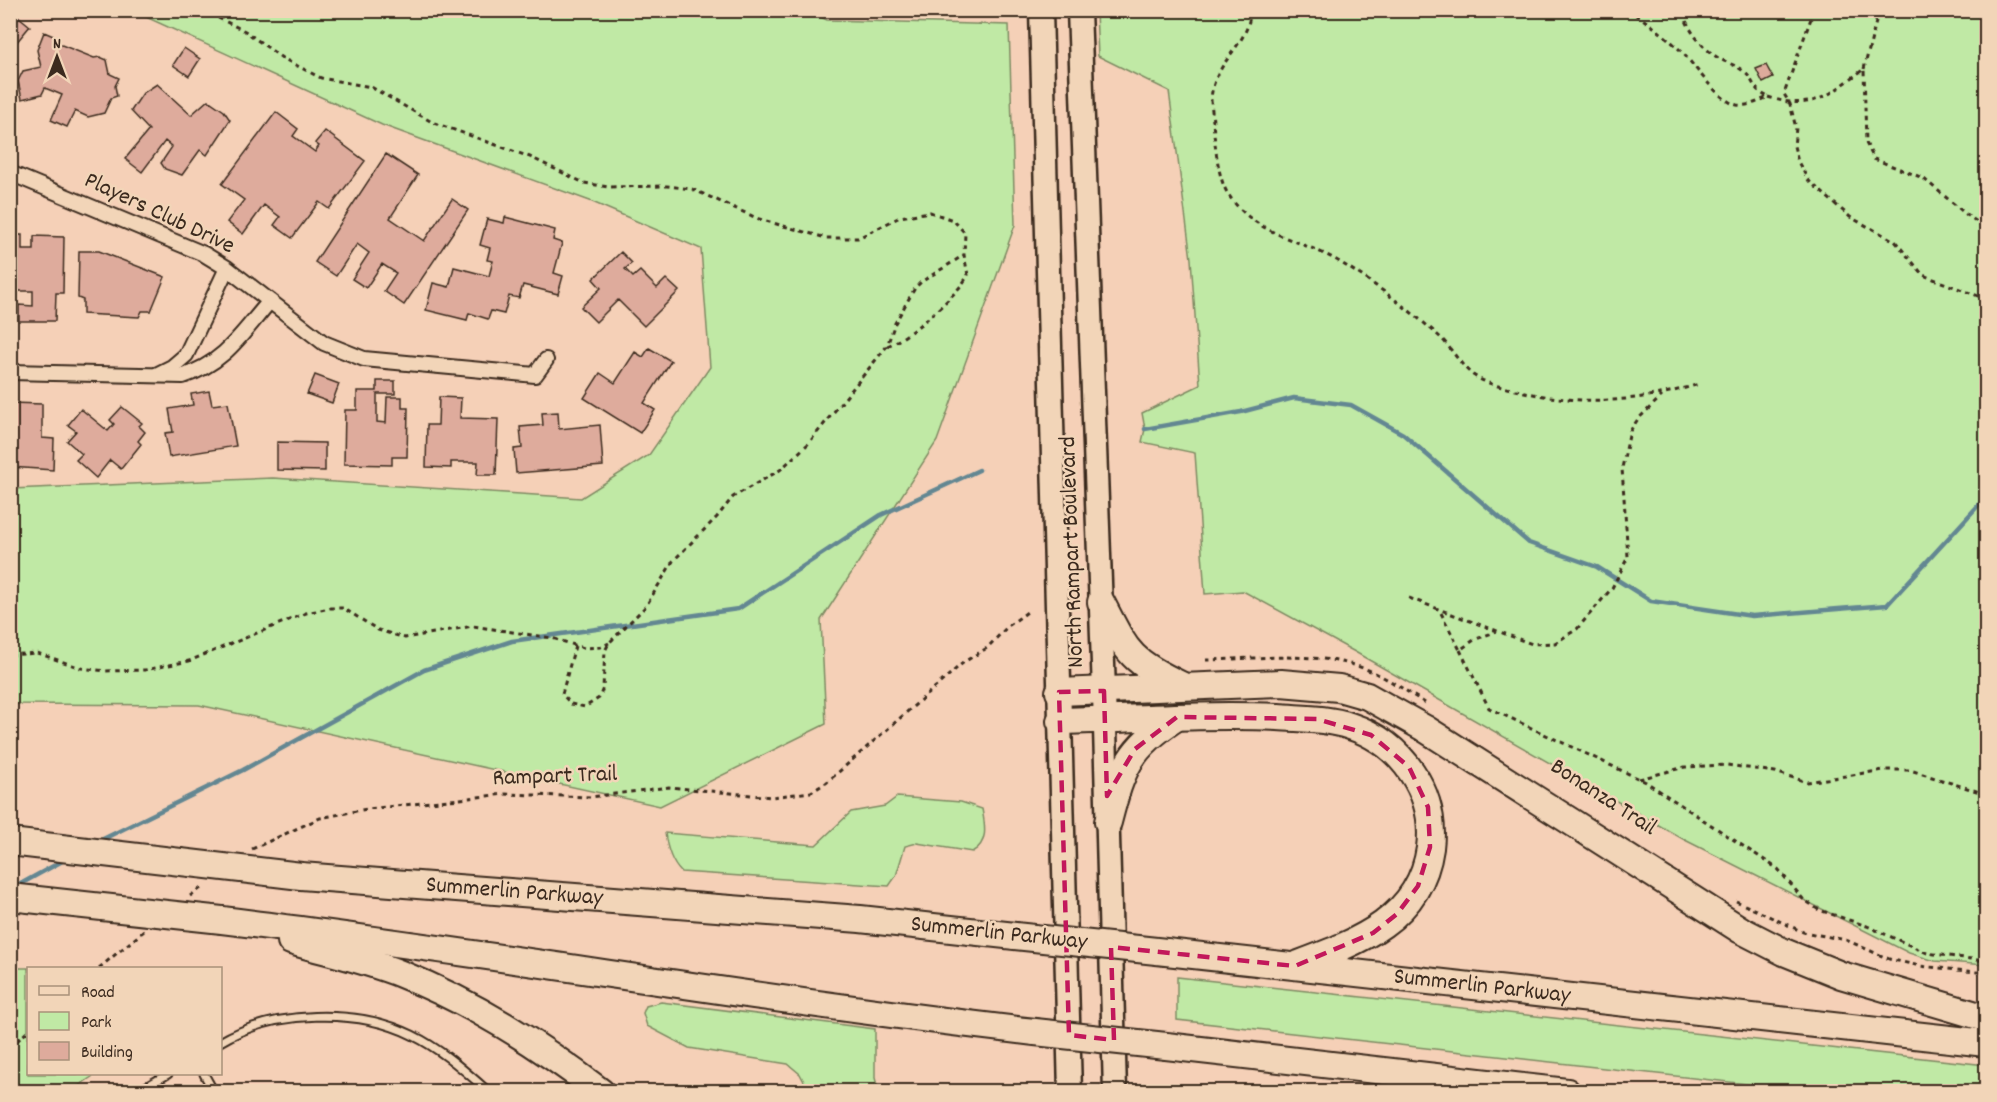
<svg xmlns="http://www.w3.org/2000/svg" width="1997" height="1102" font-family="Dekko,sans-serif">
<rect width="100%" height="100%" fill="#f5d0b7"/>
<filter id="ink" filterUnits="userSpaceOnUse"><feTurbulence type="fractalNoise" baseFrequency=".0167" numOctaves="2"/><feDisplacementMap in="SourceGraphic" scale="12" xChannelSelector="R" yChannelSelector="G"/><feConvolveMatrix kernelMatrix="1 2 1 2 8 2 1 2 1" color-interpolation-filters="sRGB"/></filter>
<g filter="url(#ink)">
<path fill="#c0e9a5" stroke="#7e8a62" stroke-width="1.5" d="M807,11L827,20L1009,25L1015,225L937,441L821,620L826,724L660,806L199,705L11,704V489L273,478L581,498L649,455L710,367L701,249L590,201L382,125L133,11Z
M1096,11H1986V965L1935,961L1909,953L1683,839L1355,652L1243,591L1205,594L1195,453L1142,442L1145,429L1142,413L1200,385L1191,259L1169,91L1098,56Z
M897,797L961,802L982,809C985,825 989,843 972,852L917,843L905,846L896,876L889,886L681,872C671,862 667,848 665,833L816,845L851,812L885,806Z
M11,968H43H28V1074H96L71,1091H11Z
M1177,977L1986,1065V1091H1809L1177,1020Z
M661,1002L875,1029V1078L878,1089L894,1091H809L800,1074L788,1064L689,1048L647,1026L643,1013L646,1006Z"/>
<g fill="none" stroke-linecap="round" stroke-linejoin="round">
<path stroke="#638792" stroke-width="4.5" d="M1145,429L1241,412L1294,398L1351,405L1403,434L1529,543L1597,567L1651,601L1752,616L1887,605L1986,497
M97,842L243,770L424,670L512,641L738,609L881,515L979,470
M15,887L66,859"/>
</g>
<path fill="#deab9c" stroke="#3b2a1e" stroke-width="1.5" d="M13,12L30,26L16,43L10,38V15Z
M44,32L58,38L59,44L94,58L100,57L107,60L110,74L119,78L115,86L117,96L111,98L104,113L88,117L75,111L67,127L51,120L62,95L45,88L42,94L22,99L18,81L23,71L41,67L37,50Z
M184,48L200,59L189,76L173,65Z
M1766,65L1773,78L1763,83L1756,69Z
M157,84L191,115L208,100L224,111L230,120L207,155L200,150L182,175L165,169L161,163L172,147L165,141L142,172L125,159L149,130L131,111L143,93Z
M276,112L298,129L293,136L315,152L319,146L315,143L325,131L365,161L329,209L319,202L292,238L274,225L280,217L264,205L243,234L227,222L244,200L222,184Z
M386,154L418,175L390,218L424,241L452,199L468,210L404,305L384,291L396,273L382,264L366,288L352,279L369,253L357,244L336,276L315,262Z
M505,217L555,230L553,240L562,243L554,273L563,276L558,294L523,285L519,298L509,296L504,314L491,311L488,319L469,313L467,320L426,310L433,283L449,287L454,267L489,276L493,261L487,260L490,248L480,245L487,219L504,223Z
M10,235H22V250H34V236L64,237L63,293H56L55,321H19V305L33,306V291H16V301H10Z
M79,251H99L165,277L151,311H142L139,317L83,314V300L78,298Z
M621,252L632,263L625,269L633,277L640,271L657,288L666,279L679,291L644,326L618,300L596,322L581,307L601,288L593,279Z
M649,348L671,361L644,403L655,410L640,433L584,398L600,373L615,383L635,352L643,357Z
M315,375L339,384L332,403L307,394Z
M377,381H395V394H377V422L386,423L387,397H402V408H408L407,457H392V465L344,464L345,410H357V391H377Z
M209,391L212,405L228,403L236,446L169,457L165,433L173,432L169,409L193,405L191,394Z
M439,397L461,398L460,418L498,419L496,475H477L478,462H451V468L426,467L427,425H438Z
M10,403L42,404V438L54,439L53,470L10,467Z
M122,407L142,423L139,426L145,432L138,441L141,444L121,469L110,460L96,478L76,460L82,454L67,441L76,431L68,425L81,409L108,431L114,424L110,420Z
M558,412L559,429L600,425L603,466L516,473L514,449L522,448L520,427L543,425L542,413Z
M277,442L325,443V471L277,470Z"/>
<g fill="none" stroke-linecap="round" stroke-linejoin="round">
<g stroke="#3b2a1e" stroke-width="11">
<path id="service" d="M220,1042C273,1010 357,1008 412,1035C441,1049 465,1071 489,1092
M204,1074L214,1092
M137,1092L168,1074"/>
</g>
<g stroke="#3b2a1e" stroke-width="18">
<path id="minor" d="M10,173L204,254L227,268L324,343L364,359L535,375L546,360
M10,372L183,376C225,363 242,333 270,301
M156,375L172,367L186,355L227,268"/>
</g>
<g stroke="#3b2a1e" stroke-width="27">
<path id="primary" d="M1041,10L1070,1092
M1079,10L1104,691L1115,1092"/>
</g>
<g stroke="#3b2a1e" stroke-width="30">
<g id="motorway">
<path d="M1101,602C1127,652 1128,660 1181,685"/>
<path d="M1059,692L1281,683L1339,688L1367,696L1424,728L1741,930L1784,952L1841,975L1986,1018"/>
<path d="M1060,721C1132,719 1205,714 1278,717C1302,719 1326,718 1350,726C1402,743 1437,793 1430,848C1420,919 1358,942 1299,964"/>
<path d="M1108,822C1122,768 1129,748 1177,717"/>
<path id="s1" d="M301,876L860,919L1015,936"/>
<path d="M222,920C494,953 764,1001 1035,1032"/>
<path d="M291,941C328,952 366,960 401,974C474,1003 538,1044 601,1092"/>
<path id="s2" d="M1166,952L1986,1043"/>
<path d="M1166,1046L1567,1092"/>
</g>
</g>
<path stroke="#3b2a1e" stroke-width="3" stroke-dasharray="4.5 4.5" stroke-linecap="butt" d="M202,10L245,31L282,58L321,78L371,87L432,122L530,157L584,183L608,187L667,186L692,189L759,219L826,238H858L900,217L930,212L953,220L965,233L964,255
M1250,10C1251,45 1212,61 1211,101C1214,126 1215,174 1228,194C1256,237 1304,239 1343,264C1374,283 1413,312 1441,338C1452,349 1461,366 1473,375C1486,384 1501,387 1516,390C1577,406 1639,403 1699,384
M1628,10C1647,21 1665,35 1680,50C1694,64 1718,101 1737,105C1748,107 1759,101 1768,97C1750,88 1756,81 1743,71C1735,64 1723,62 1714,55C1699,44 1688,29 1682,10
M1814,10L1784,94L1790,104L1796,128L1794,146L1798,162L1809,181L1850,217L1895,241L1923,275L1986,299
M1864,69L1879,10
M1768,97C1815,112 1828,95 1864,69L1866,143L1874,159L1923,178L1967,215L1986,228
M1409,598L1532,644L1555,643L1577,629L1612,588L1628,557L1622,468L1630,431L1638,419L1662,396
M1441,613L1460,650L1474,640L1497,631
M575,646L562,694L571,704L585,707L599,698L603,688L605,651L609,643L646,606L673,561L717,517L733,497L780,470L808,444L887,346L895,323L915,288L921,282L964,255L968,275C959,294 907,339 887,346
M1460,650L1489,708L1646,782L1778,869L1803,899L1819,910L1867,926L1927,953L1986,961
M10,655L37,653L81,668L105,671L145,670L189,661L306,613L330,608H343L378,630L405,638L473,626L552,638L584,648L601,647L609,643
M1206,660C1257,659 1319,650 1368,670C1388,678 1406,691 1425,703
M1639,779L1685,767L1727,765L1775,772L1807,782L1884,770H1910L1986,794
M252,849L320,818L367,809L505,794L591,797L669,787L772,797L811,792L826,783L964,662L987,648L1008,626L1030,610
M190,896L204,886
M1736,901L1803,932L1846,940L1889,959L1920,966L1986,973
M99,968L144,931
M10,1047L28,1031"/>
<use href="#service" stroke="#f2d5b8" stroke-width="7"/>
<use href="#minor" stroke="#f2d5b8" stroke-width="14"/>
<use href="#primary" stroke="#f2d5b8" stroke-width="22"/>
<use href="#motorway" stroke="#f2d5b8" stroke-width="26"/>
<g stroke="#3b2a1e" stroke-width="30" stroke-linecap="butt">
<path id="motorway-bridge" d="M10,842L301,876
M10,897L222,920
M1015,936L1166,952
M1035,1032L1166,1046"/>
</g>
<use href="#motorway-bridge" stroke="#f2d5b8" stroke-width="26"/>
</g>
</g>
<path fill="none" stroke="#c2185b" stroke-width="4.5" stroke-dasharray="12 8" stroke-linejoin="round" d="M1104,691L1107,796L1135,749L1177,717L1317,719L1371,735L1409,767L1428,807L1430,847L1418,886L1397,914L1373,933L1295,966L1111,947L1114,1040L1069,1035L1059,692Z"/>
<g text-anchor="middle" dominant-baseline="central" stroke-width="5" stroke-linejoin="round" paint-order="stroke">
<g font-size="24" fill="#3b2a1e" stroke="#f2d5b8">
<text transform="translate(159 214) rotate(25)">Players Club Drive</text>
<text transform="translate(1073 552) rotate(-92)">North Rampart Boulevard</text>
<text transform="translate(555 777) rotate(-2)">Rampart Trail</text>
<text transform="translate(1603 798) rotate(33)">Bonanza Trail</text>
<text stroke="none"><textPath href="#s1" startOffset="214">Summerlin Parkway</textPath></text>
<text transform="translate(999 934) rotate(6)">Summerlin Parkway</text>
<text stroke="none"><textPath href="#s2" startOffset="318">Summerlin Parkway</textPath></text>
</g>
</g>
<rect width="1997" height="1102" fill="none" stroke="#f2d5b8" stroke-width="36"/>
<rect x="18" y="18" width="1961" height="1066" fill="none" stroke="#3b2a1e" stroke-width="2" filter="url(#ink)"/>
<rect x="27" y="967" width="195" height="108" fill="#f2d5b8" stroke="#a9917a" stroke-width="1.5"/>
<rect x="39" y="986" width="30" height="9" fill="#f2d5b8" stroke="#a9917a" stroke-width="1.5"/>
<text x="81" y="997" font-size="18" fill="#3b2a1e">Road</text>
<rect x="39" y="1012" width="30" height="18" fill="#c0e9a5" stroke="#a9917a" stroke-width="1.5"/>
<text x="81" y="1027" font-size="18" fill="#3b2a1e">Park</text>
<rect x="39" y="1042" width="30" height="18" fill="#deab9c" stroke="#a9917a" stroke-width="1.5"/>
<text x="81" y="1057" font-size="18" fill="#3b2a1e">Building</text>
<g transform="translate(57 57)" stroke="#f2d5b8" stroke-width="4.5" paint-order="stroke">
<path d="M0-4.5L10 22L0 15L-10 22Z" fill="#3b2a1e"/>
<text y="-9" font-size="16" font-weight="bold" text-anchor="middle" fill="#3b2a1e">N</text>
</g>
</svg>
